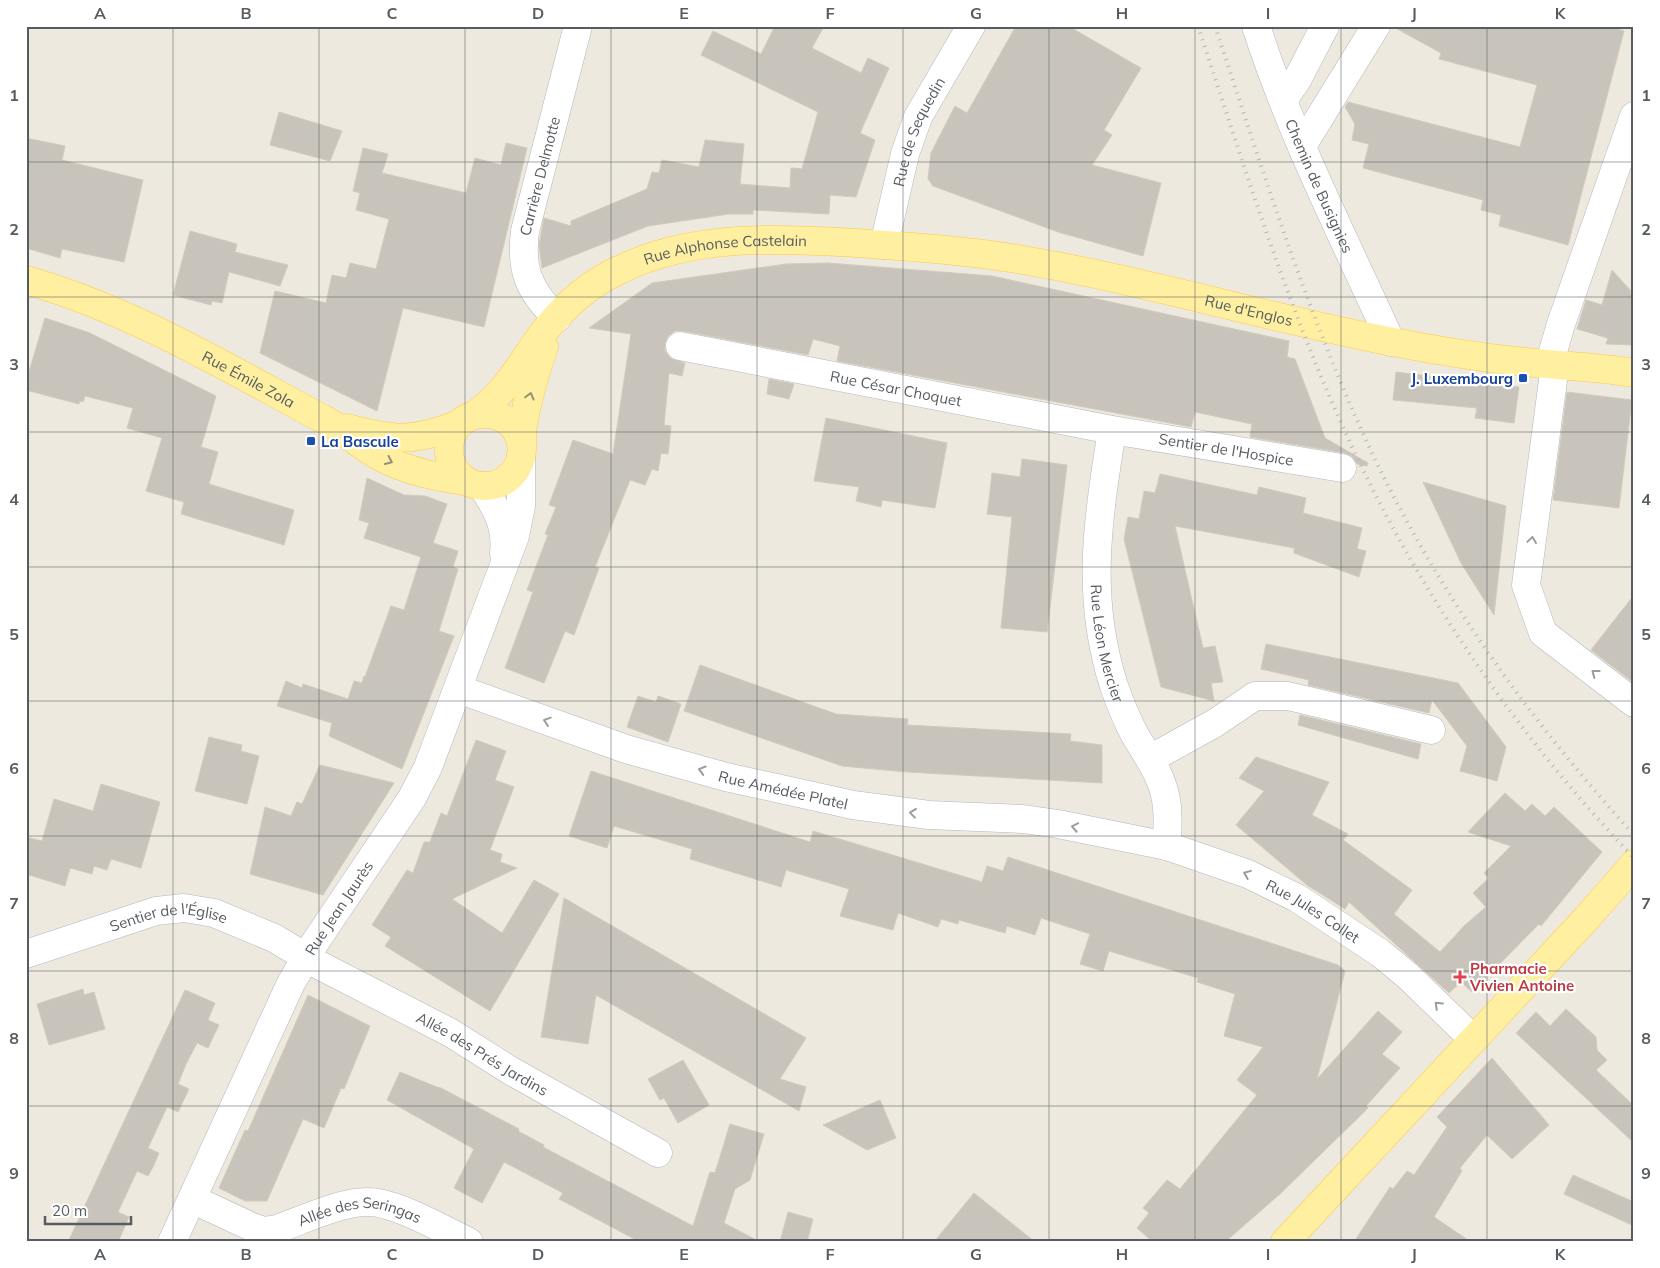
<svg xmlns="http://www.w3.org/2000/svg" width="1660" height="1268" font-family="Mulish,sans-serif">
<rect width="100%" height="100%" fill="#ede9de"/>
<path fill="#c8c4bb" stroke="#d2cbbc" d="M775,26H824L812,48L861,73L868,58L889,68L860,133L875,140L856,197L830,195L829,214L753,210V214H729L648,226L542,268L539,245L544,218L571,226V221L647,189L652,172L659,173L662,160L699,167L705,140L744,144L740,184L790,188L791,168L802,169L818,112L701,55L713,31L761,54Z
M1016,26H1068L1141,68L1104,130L1112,135L1092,165L1161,183L1143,256L1058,232L933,186L928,179L931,153L955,106L967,113Z
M1392,26H1608L1624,31L1568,245L1499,226L1501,215L1481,210L1483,200L1363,168L1369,144L1352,140L1355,124L1345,107L1348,102L1520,147L1537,85L1439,59L1441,53Z
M279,112L342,131L330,161L270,145Z
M26,138L65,146L62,160L143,180L124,262L62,249L60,258L26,248Z
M506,143L527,148L484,327L403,308L377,411L260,353L275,291L326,303L332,275L346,278L350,263L376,269L389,219L356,210L360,193L353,191L363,148L388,154L382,173L466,193L475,158L501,165Z
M190,231L237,244L235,252L288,265L280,286L229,272L222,303L212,301L211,305L173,295Z
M828,263L992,276L1289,341L1287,357L1295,359L1325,438L1368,463L1367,466L1357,464L1352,456L1345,453L1250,437L1252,424L1195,412L1191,427L837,361L840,346L813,339L808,355L683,331H675L668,336L665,343V351L670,358L685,363L682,376L669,373L664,425L671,426L668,454L661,453L658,471L652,469L645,485L630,480L595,567L599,568L574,635L565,631L544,683L505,668L533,592L527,590L548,535L545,534L556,507L549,505L573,440L613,454L631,334L589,328L652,283L786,264Z
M1612,270L1630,290L1634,314V345L1606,344L1608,338L1577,329L1586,300L1602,305Z
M45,318L90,333L216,396L201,447L218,452L209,484L294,510L284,545L181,514L184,502L146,491L162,438L127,428L133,408L85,396L83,402L80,401L79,404L26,390V382Z
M1396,372L1519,387L1514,423L1475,418L1477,408L1393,400Z
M769,379L794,384L789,399L767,394Z
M1567,392L1632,400L1619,508L1553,500Z
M826,418L947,443L935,508L882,500L881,507L856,501L859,487L814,481Z
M1022,459L1067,465L1047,632L1001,628L1012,517L987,514L989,500L992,473L1020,477Z
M1160,474L1257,495L1259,487L1306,498L1303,513L1362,528L1357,549L1366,551L1359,577L1294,553V548L1175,526L1203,648L1215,646L1223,682L1211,683L1214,701L1161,687L1124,539L1128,517L1139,519L1144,491L1155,493Z
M367,478L404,495L425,496L447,504L433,543L458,551L453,567L458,569L439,631L454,636L402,769L329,736L332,723L277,706L286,681L302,688L303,684L348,699L354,681L362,683L364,676L365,677L391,606L404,610L421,557L364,538L369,523L359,520Z
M1423,482L1506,506L1494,615L1461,563Z
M1634,595V683L1591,650Z
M1266,644L1458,683L1506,747L1497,781L1460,771L1467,746L1432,700L1429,713L1308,685L1309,680L1261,669Z
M700,665L836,714L908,719L907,725L1071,734L1070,741L1102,745V783L907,772L842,766L684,711Z
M638,696L656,702L658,696L681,704L668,742L627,727Z
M1300,715L1421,744L1418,759L1298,725Z
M209,737L242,745L241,751L259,756L247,804L195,791Z
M476,740L506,751L495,780L514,787L490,850L502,854L500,862L517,868L452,899L502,933L534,880L559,894L490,1011L385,946L391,937L372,925L407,870L413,873L424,842H430L441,813L447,816Z
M1256,757L1329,782L1312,815L1348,834L1343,840L1412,890L1394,914L1440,952L1465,925L1486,907L1473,893L1489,878L1484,873L1511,846L1468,832L1505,793L1525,811L1532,804L1545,816L1554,807L1602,852L1541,926L1539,924L1472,992L1461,982L1449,993L1349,902L1345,909L1307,885L1236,825L1264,791L1239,778Z
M320,765L394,783L323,895L250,874L265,807L291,816L297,802L302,804Z
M591,771L810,842L813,831L982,882L987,866L1003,871L1008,857L1338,965L1345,971L1317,1079L1378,1011L1402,1032L1382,1054L1400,1068L1366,1106L1368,1108L1360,1116L1281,1193L1225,1242H1153L1137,1228L1149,1213L1143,1208L1167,1180L1180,1189L1257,1095L1237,1080L1263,1047L1224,1036L1235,994L1197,982L1198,978L1109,951L1103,971L1080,964L1090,934L1041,918L1035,935L1007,926L1005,933L959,920L958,924L941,919L938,927L898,913L893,930L840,916L849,889L786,870L781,887L690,859L692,849L614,826L607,848L569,836Z
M101,784L160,802L141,868L111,859L107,870L94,866L92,874L70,868L65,886L26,874V837L42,841L54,799L93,811Z
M564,898L806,1038L780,1079L806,1087L799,1111L596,995L588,1044L541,1037Z
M83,989L84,995L94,992L105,1029L49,1045L37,1004Z
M185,990L215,1003L208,1020L219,1025L213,1037L208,1048L197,1043L186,1064L178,1084L189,1089L178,1112L167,1107L148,1148L159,1153L154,1165L148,1176L137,1171L118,1212L129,1217L118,1242H68Z
M308,995L370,1026L344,1089L341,1088L324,1128L303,1119L267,1201H245L219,1188L245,1130L248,1131Z
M1566,1009L1596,1037L1597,1050L1607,1060L1596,1070L1634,1106V1143L1516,1033L1536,1012L1550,1026Z
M1492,1058L1549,1125L1512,1159L1487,1135L1460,1168L1462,1171L1434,1217L1471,1242H1354L1390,1187L1393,1189L1407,1171L1414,1175L1447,1127L1437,1117Z
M683,1060L709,1105L678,1123L664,1098L660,1100L648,1079Z
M400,1072L439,1088V1087L519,1129L518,1131L544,1145L543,1147L693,1226L710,1172L715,1173L730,1124L764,1134L750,1180L735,1189L724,1223L760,1242H640L559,1199L563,1193L504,1162L482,1203L454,1188L474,1149L387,1100Z
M880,1100L896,1138L867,1150L823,1125Z
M1573,1175L1634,1202V1226L1564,1194Z
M974,1193L1035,1242H934Z
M788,1212L813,1219L807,1242H780Z"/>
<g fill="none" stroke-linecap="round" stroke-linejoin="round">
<g stroke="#b4b7bd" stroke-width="29">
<g id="minor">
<path id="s1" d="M1256,26C1291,135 1344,238 1391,342"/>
<path d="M1283,100L1297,80L1325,26"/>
<path d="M1302,146L1376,26"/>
<path id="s2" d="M884,245L905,154L918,117L971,26"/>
<path id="s3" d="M557,318C529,291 520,270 525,231L578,26"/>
<path id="s4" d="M680,346L1112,430L1342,468"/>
<path d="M1549,365L1561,324L1634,116"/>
<path d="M1555,365L1526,585L1543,633L1634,703"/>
<path id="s5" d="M1112,430C1098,520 1085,596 1114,686C1120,703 1126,719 1135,735C1147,756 1162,775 1166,800C1169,815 1167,831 1167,846"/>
<path d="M482,486C496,507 507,526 504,553"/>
<path id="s6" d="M458,689L626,749L726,777L853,805L929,815L1023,819L1058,824L1167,846L1248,874L1297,898L1380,953L1408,976L1473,1039"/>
<path d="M1150,759L1215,723L1255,696H1288L1431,730"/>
<path id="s7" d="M26,954L156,911L184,908L214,913L274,938L319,965L451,1033L511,1071L658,1153"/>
<path id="s8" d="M192,1199L252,1227L263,1231L277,1229C303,1220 342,1201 369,1202C395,1202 444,1230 469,1242"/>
<path id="s9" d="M172,1242L291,983L314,944L412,798L428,767L515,536L521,506V456"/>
</g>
</g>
<g stroke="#ffca45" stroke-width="29">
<g id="major">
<path id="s10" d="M26,280C132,310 229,369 325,420C342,429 356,442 372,452C400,470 434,477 466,481"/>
<path id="s11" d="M476,414C507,392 521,363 543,333C563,307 589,284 619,270C692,234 777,238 857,243C910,247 964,250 1017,259C1144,280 1267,318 1393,342C1444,352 1496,360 1547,364C1576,367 1605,368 1634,373"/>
<path d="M347,428C393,441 415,442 459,424"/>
<path d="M521,444C514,401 448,405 449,450C449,460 453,470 461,477C469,484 481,488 493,485C505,483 516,473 520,461C524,450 521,436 523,424C528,398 535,371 544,347"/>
<path d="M1285,1242L1585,920L1634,864"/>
</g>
</g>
<use href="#minor" stroke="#fff" stroke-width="28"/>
<use href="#major" stroke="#fff0a1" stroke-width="28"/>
<path stroke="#b3b4b4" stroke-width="4" stroke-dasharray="1 6" stroke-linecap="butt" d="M1198,26C1242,160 1284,296 1342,425C1413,584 1514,732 1634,858
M1215,26C1263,171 1308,317 1373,455C1439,594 1531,722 1634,835"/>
</g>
<defs><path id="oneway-chevron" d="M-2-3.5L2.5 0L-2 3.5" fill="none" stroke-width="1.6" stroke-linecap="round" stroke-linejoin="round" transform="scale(1.25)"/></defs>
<g stroke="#929077">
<use href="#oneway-chevron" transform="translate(530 396) rotate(-75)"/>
<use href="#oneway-chevron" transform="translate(389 461) rotate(25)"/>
</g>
<g stroke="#9a9da0">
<use href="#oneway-chevron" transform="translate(1532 540) rotate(-82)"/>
<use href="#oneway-chevron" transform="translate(1595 673) rotate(-143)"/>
<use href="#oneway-chevron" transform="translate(547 721) rotate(-161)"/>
<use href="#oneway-chevron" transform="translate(702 770) rotate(-164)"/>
<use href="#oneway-chevron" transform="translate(913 813) rotate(-173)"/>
<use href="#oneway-chevron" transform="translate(1075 827) rotate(-169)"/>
<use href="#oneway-chevron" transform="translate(1247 874) rotate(-158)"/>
<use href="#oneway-chevron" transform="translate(1438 1005) rotate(-136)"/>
</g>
<path fill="none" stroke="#575c61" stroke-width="1" stroke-opacity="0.55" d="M173,26V1242M319,26V1242M465,26V1242M611,26V1242M757,26V1242M903,26V1242M1049,26V1242M1195,26V1242M1341,26V1242M1487,26V1242M26,162H1634M26,297H1634M26,432H1634M26,567H1634M26,701H1634M26,836H1634M26,971H1634M26,1106H1634"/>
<g fill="#1a4fb4" stroke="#fff" stroke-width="2">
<rect x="1518" y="373" width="10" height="10" rx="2.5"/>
<rect x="306" y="436" width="10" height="10" rx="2.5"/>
</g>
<path fill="#e0444e" stroke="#fff" stroke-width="2" d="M1457.5 969.5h5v5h5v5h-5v5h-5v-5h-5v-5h5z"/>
<g text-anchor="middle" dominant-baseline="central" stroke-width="4.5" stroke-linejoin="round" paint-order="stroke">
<g font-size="15" fill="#575c61" stroke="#fff">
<text stroke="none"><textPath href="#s2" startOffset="119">Rue de Sequedin</textPath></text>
<text stroke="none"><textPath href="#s3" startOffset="154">Carrière Delmotte</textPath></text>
<text stroke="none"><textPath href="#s1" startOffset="172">Chemin de Busignies</textPath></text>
<text stroke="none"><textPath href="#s11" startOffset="315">Rue Alphonse Castelain</textPath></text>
<text stroke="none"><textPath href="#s11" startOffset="846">Rue d'Englos</textPath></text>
<text stroke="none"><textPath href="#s10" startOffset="244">Rue Émile Zola</textPath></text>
<text stroke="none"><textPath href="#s4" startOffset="220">Rue César Choquet</textPath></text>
<text stroke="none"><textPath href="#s4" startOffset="556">Sentier de l'Hospice</textPath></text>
<text stroke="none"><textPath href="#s5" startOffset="215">Rue Léon Mercier</textPath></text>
<text stroke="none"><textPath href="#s6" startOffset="341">Rue Amédée Platel</textPath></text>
<text stroke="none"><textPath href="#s9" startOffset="374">Rue Jean Jaurès</textPath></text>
<text stroke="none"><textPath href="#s6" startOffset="890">Rue Jules Collet</textPath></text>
<text stroke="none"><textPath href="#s7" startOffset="149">Sentier de l'Église</textPath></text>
<text stroke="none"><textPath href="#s7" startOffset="499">Allée des Prés Jardins</textPath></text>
<text stroke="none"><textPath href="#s8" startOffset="179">Allée des Seringas</textPath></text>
</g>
<g font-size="15" font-weight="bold" fill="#164399" stroke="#fff" text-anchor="end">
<text x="1513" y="378">J. Luxembourg</text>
<text x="321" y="441" text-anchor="start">La Bascule</text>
</g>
<g font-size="15" font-weight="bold" fill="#be3a42" stroke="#fff" text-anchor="start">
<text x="1470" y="968">Pharmacie<tspan x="1470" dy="17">Vivien Antoine</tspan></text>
</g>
</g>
<rect width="1660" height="1268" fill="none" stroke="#ffffff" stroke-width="55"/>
<path d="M45 1216v8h86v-8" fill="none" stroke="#575c61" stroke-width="2.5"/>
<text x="52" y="1216" font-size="15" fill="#575c61" stroke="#ffffff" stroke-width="4" paint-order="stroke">20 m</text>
<rect x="28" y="28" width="1604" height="1212" fill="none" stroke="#575c61" stroke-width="2"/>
<g font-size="16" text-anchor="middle" font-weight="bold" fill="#575c61">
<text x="100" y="19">A</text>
<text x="246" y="19">B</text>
<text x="392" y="19">C</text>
<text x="538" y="19">D</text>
<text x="684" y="19">E</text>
<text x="830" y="19">F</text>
<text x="976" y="19">G</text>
<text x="1122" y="19">H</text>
<text x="1268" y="19">I</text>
<text x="1414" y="19">J</text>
<text x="1560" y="19">K</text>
<text x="14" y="101">1</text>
<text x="1646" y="101">1</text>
<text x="14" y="235">2</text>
<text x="1646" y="235">2</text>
<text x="14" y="370">3</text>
<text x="1646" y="370">3</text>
<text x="14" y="505">4</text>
<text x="1646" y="505">4</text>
<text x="14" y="640">5</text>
<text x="1646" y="640">5</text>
<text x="14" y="774">6</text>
<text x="1646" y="774">6</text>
<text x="14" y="909">7</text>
<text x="1646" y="909">7</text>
<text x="14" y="1044">8</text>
<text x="1646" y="1044">8</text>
<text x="14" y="1179">9</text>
<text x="1646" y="1179">9</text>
<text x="100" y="1260">A</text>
<text x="246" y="1260">B</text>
<text x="392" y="1260">C</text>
<text x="538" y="1260">D</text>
<text x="684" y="1260">E</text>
<text x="830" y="1260">F</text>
<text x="976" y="1260">G</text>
<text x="1122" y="1260">H</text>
<text x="1268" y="1260">I</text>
<text x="1414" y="1260">J</text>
<text x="1560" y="1260">K</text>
</g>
</svg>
